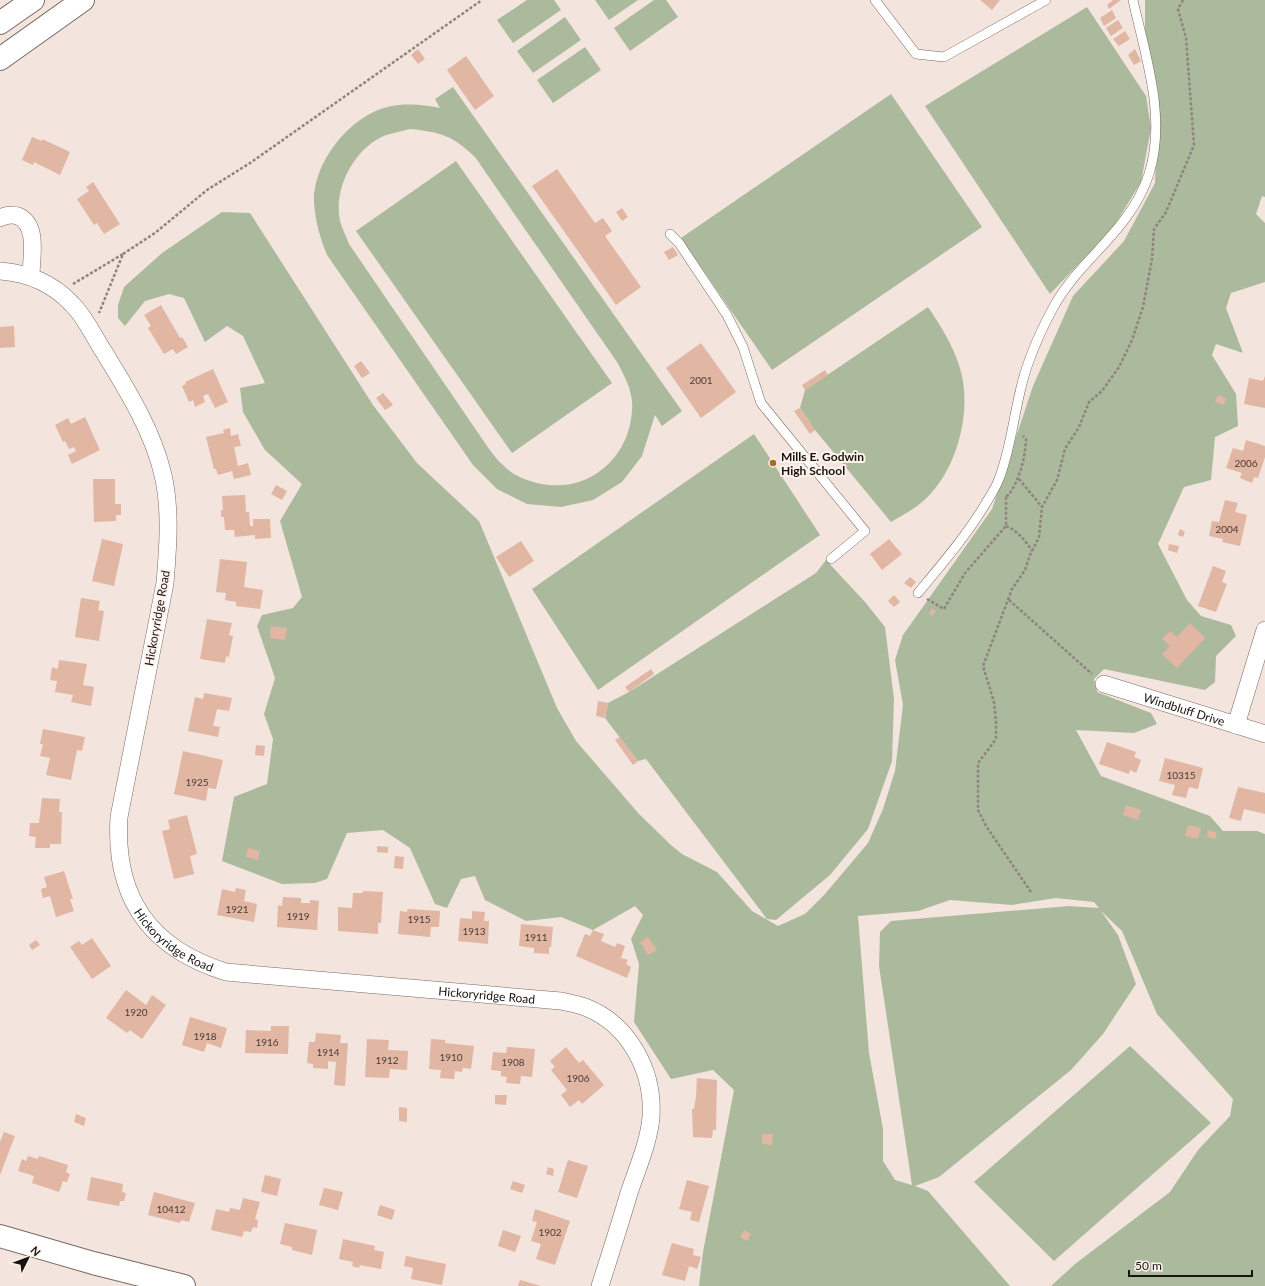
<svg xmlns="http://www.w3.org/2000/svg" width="1265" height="1286" font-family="Lato,sans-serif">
<rect width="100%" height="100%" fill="#f3e4dd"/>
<path fill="#abba9c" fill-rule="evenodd" d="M527,0H554L561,10L513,43L497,20Z
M595,0H638L609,20Z
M654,0H666L678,17L630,51L614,28Z
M1145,0H1265V197L1262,196L1256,214L1265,223V282L1231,293L1226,308L1243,353L1216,344L1212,355L1236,394L1238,426L1215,437L1211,480L1184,487L1158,544L1187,600L1201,616L1231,625L1236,636L1216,656L1215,682L1205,690L1104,669L1094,679L1097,692L1151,713L1157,724L1134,733L1076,730L1101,776L1210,816L1223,831H1257L1265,834V1286H1051L1075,1264L1170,1192L1198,1150L1230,1116L1233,1099L1157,1014L1122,931L1101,911L1118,935L1136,984L1103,1034L1071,1070L939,1177L915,1186L928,1191L1010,1286H699L703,1252L734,1090L713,1070L671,1079L634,1022L639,964L631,939L643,915L635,906L593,930L561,917L526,921L485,900L475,876L461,879L447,908L435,904L410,848L383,830L347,833L327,879L315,883L282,884L222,861L234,797L267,784L273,739L264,714L275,678L257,626L262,615L293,608L302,597L280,521L302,484L265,450L243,412L240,388L265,383L243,336L227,326L205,342L184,298L169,294L145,301L125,326L118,318V305L124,287L162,253L222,212L250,213L373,405L417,463L479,521L557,708L576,741L639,814L672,846L682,854L717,872L752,911L778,926L805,914L825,894L868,843L883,809L895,771L903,705L895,660L903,635L992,509L1033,386L1073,296L1124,241L1155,183L1158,92L1145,45ZM1056,898L1094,902L1099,908L1069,906L891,921L880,932L879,966L912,1185L895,1180L883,1161V1129L869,1053L858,916L918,911L950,900L1012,905Z
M1087,7L1146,96L1151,128L1141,182L1113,228L1050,294L925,106Z
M565,17L581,40L533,73L517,51Z
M585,47L601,70L553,103L537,80Z
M453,87L682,411L662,426L655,415L642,456L622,482L593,500L561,507L527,504L497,489L473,465L327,255C320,238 315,220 314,202C313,161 352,113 392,106C409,103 424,105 440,108L435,99ZM410,129C441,132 453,136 475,157L617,362C625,377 634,393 632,411C629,460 586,495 537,483C525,480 512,475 503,465C497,460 492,453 487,446L349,244C346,236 342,228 340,221C333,188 355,147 386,135C394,133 402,131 410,129Z
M891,94L982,227L772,370L681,238Z
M456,161L612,383L512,453L356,231Z
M928,307C941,326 952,344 959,365C974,409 957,473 922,502C913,510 901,516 891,522L815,430L800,408L805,390Z
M754,434L820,535L598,690L532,589Z
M826,560L865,602L885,627L894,699L892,761L868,829L830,875L776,920L767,919L646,759L638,761L605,718L608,703L629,692L816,573Z
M1130,1046L1211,1123L1054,1261L974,1182Z"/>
<path fill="#e1b6a3" d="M980,0H1000L992,10Z
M1113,0H1121L1109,9L1107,5Z
M1112,10L1116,18L1104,26L1100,18Z
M1118,20L1123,28L1111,36L1106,28Z
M1125,31L1130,39L1119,46L1113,39Z
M418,49L425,59L418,64L411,55Z
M1135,49L1141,61L1134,65L1128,55Z
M466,56L494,96L475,110L447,70Z
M32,137L42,141V139L70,152L60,175L34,162L33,165L22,160Z
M557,169L595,223L603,218L612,231L605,236L641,287L616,305L532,186Z
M93,182L120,224L104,234L97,223L94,225L77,199L89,191L86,187Z
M622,208L628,217L622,221L616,212Z
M673,247L678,255L669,260L664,252Z
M161,305L180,338L182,337L188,347L176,354L173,349L164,354L148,328L151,326L144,315Z
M14,326L15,347L0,348V327Z
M701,343L736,392L701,418L666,368Z
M361,361L370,373L362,378L354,366Z
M213,369L228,402L215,408L208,394L203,396L205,402L195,407L193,400L189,402L182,386L186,384L185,382Z
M825,370L828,375L805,390L802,385Z
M1265,376V408L1244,404L1249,378L1263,381Z
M383,393L393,405L385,410L376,398Z
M1218,395L1226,398L1224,405L1215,402Z
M800,408L815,430L810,434L794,411Z
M85,417L100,450L72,464L68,455L76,451L74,447L69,449L65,441L63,442L55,425L68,418L71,424Z
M230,428L231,436L238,434L241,446L234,447L238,466L248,463L251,475L234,479L232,471L218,475L216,469H214L206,437L224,433L223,430Z
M1246,440L1265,446V457L1258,478L1254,477L1252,483L1240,478L1242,473L1226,468L1233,448L1243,451Z
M93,479H115V504H121V515H116V521L94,522Z
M276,485L287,491L282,500L271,494Z
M245,495L246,512H249L250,526H253V519H270L271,538L255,539V535L235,537L234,530H225L224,517H221V510H223L222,496Z
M1225,500L1238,503L1235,512L1247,515L1240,546L1222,542L1223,539L1209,536L1212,521L1219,522Z
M1180,529L1185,532L1183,537L1178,535Z
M102,539L123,544L114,586L92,581Z
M889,539L902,554L882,570L870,554Z
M521,541L534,561L509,577L496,557Z
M1169,544L1179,546L1177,553L1168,550Z
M220,559L247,562L244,587L263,590L260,609L236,606V602L225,600L226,593L216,592Z
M1213,566L1226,571L1222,582L1227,584L1216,612L1198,606Z
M910,577L916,582L911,588L904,583Z
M894,595L900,602L894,607L888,601Z
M81,598L100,601L98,610L104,611L99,641L75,637Z
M932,608L936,611L932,616L929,614Z
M207,619L232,623L229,635L233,636L229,657L226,656L225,663L200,659Z
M1190,623L1205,638L1177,668L1162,654L1170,646L1162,639L1170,631L1177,637Z
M271,626L287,628L285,640L270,638Z
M59,660L87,664L83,685L94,687L91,706L71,702L73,695L55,692L57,681L50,680L52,667L58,669Z
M651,669L654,674L629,692L625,687Z
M204,693L232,698L229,711L217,709L213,726L220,727L218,737L188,731L195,697L203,699Z
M598,701L608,703L605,718L596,716Z
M43,729L85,737L82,751L77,750L71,780L46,775L50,758L40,756L43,744H40Z
M620,737L638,761L633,765L615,740Z
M1107,742L1136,752L1134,757L1141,760L1136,773L1130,770L1129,774L1099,764Z
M256,745L265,746L264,756L255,755Z
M183,751L223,760L216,789L208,788L206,801L174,794Z
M1165,758L1203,768L1198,789L1189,787L1186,798L1172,795L1175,785L1159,781Z
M1238,787L1265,793V814L1244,809L1241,821L1229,818Z
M42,798L60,799L59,812H62L61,844H50V848H35L36,837L29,836L30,823H39Z
M1126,805L1141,810L1138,820L1123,815Z
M187,815L197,854L190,856L194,874L174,879L162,831L170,829L168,820Z
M1188,825L1201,828L1198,839L1185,836Z
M1208,830L1217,833L1215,839L1207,837Z
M377,846L388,847V853L377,852Z
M248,848L260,851L258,860L246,857Z
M395,856L404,857L403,869L394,868Z
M64,871L73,899H70L74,911L56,917L50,896L43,898L41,889L47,887L44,877Z
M236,888L246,890L244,901L257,904L254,922L217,915L222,889L235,892Z
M363,891L383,892L381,923H378V934L338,931V907L352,908L353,893H363Z
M283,897L301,898V903H310V900L319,901L317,930L277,927L278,905L282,906Z
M408,909L440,911L439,927H431L430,937L398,934L400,911L407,912Z
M472,911L485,912L484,921H489L488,944L458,941L460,918L472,919Z
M521,924L553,927L551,947H549V954L534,953V948L519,946Z
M593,930L604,934L601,941L615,947L617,943L625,946L621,958L628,960L626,964L631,967L627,978L576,956L585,934L590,936Z
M648,937L657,950L648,955L640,942Z
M92,938L111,966L92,979L70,947L79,941L82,945Z
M36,940L40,945L32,950L29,945Z
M126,990L146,1005L152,995L166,1005L142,1039L130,1030L127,1033L106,1018Z
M190,1017L227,1028L221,1048L207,1043L204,1052L182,1045Z
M271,1026H289L288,1054L245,1053L246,1030L271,1031Z
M316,1033L341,1035L340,1043H348L345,1086L334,1085L336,1062L328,1061V1069L313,1068V1064L307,1063L309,1042H315Z
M367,1039L389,1040L388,1050L408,1051L407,1070L390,1069L389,1078L365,1077Z
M431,1039L445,1040V1043L474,1046L471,1069L463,1068L462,1072L455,1071L454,1079L440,1078L441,1070L429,1069Z
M507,1047L535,1049L532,1077L521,1076L520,1084L506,1083L507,1077L501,1076V1071L491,1070L493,1052L506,1053Z
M566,1047L579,1063L583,1060L604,1085L582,1104L579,1100L570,1107L561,1095L567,1090L551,1070L555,1067L550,1061Z
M697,1078L717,1080L716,1130H713L712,1138L693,1137L692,1109H694L696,1097Z
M495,1095H507L506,1105L495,1104Z
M399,1107L407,1108V1122L399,1121Z
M76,1114L86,1118L84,1126L74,1122Z
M4,1132L15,1136L0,1175V1142Z
M762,1134H773L772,1145L762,1144Z
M28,1156L38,1159L39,1156L68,1165L66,1172L70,1174L67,1182L63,1181L59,1192L32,1183L34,1176L18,1171L22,1159L26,1161Z
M568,1160L588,1166L577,1198L558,1192Z
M548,1167L554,1169L553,1176L546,1174Z
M265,1175L281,1179L277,1196L261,1192Z
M91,1177L123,1184L122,1192L126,1193L124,1201H120L119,1206L87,1200Z
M687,1180L709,1186L699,1222L690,1220L692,1212L679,1209Z
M513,1181L525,1185L522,1193L510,1189Z
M324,1188L343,1192L338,1210L319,1205Z
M154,1192L195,1203L189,1222L181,1220L180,1223L148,1215Z
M243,1198L260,1202L255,1219L258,1220L257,1228L253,1227L251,1232L244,1231L242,1237L211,1230L216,1209L229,1212L230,1208L240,1210Z
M380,1205L395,1210L392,1220L377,1215Z
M535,1209L570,1221L555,1265L536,1259L541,1244L531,1241L537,1222L532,1221Z
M285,1223L317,1230L312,1255L292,1250V1247L280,1244Z
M503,1230L521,1236L515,1252L498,1246Z
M744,1230L751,1234L747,1241L740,1237Z
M343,1239L375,1246L374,1250L384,1252L381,1269L360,1265L359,1268L352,1266L353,1262L339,1259Z
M672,1243L694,1249L693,1255L701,1257L697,1269L689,1266L685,1281L662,1275Z
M406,1256L446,1264L442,1285L411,1279L413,1268L404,1266Z
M520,1280L541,1286H518Z"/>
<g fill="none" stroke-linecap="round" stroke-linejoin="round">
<g stroke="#776a64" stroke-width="10">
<path id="lane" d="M875,0L916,54L944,57L1046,0
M670,234L679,243L727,315L743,347L761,403L865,531L831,559
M918,593C942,564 967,535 986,503C991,495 996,487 999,479C1010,451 1013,421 1020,392C1026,364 1039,334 1053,308C1080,258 1130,232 1149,174C1167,117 1145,55 1133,0"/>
</g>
<g stroke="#776a64" stroke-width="18">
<g id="street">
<path d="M0,218C6,215 12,214 18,216C39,225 31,258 31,276"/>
<path id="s1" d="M0,271C28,273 53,284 72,304C84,316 91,331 99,344C124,385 152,428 163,475C171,510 168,547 165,583L119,817C114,897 149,948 226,972L561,1001C569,1003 577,1004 585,1007C629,1024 654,1071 651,1117C649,1142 637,1169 629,1193C620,1224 610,1255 600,1286"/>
<path id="s2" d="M1104,684L1265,734"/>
<path d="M1236,725L1265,630"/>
</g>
</g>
<g stroke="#776a64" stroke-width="24">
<path id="secondary" d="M0,1236L93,1263L184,1286"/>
</g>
<g stroke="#776a64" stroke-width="24">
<path id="primary" d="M0,23L33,0
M0,59L83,0"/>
</g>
<path stroke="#8e837f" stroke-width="2.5" stroke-dasharray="3 2" stroke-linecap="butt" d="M123,254L155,233L207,190L250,163L482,0
M73,284L123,254L99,313
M1019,479L1042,507
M1006,496L1009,495C1020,477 1025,460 1026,439L1023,436
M1006,526C1018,531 1025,540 1032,551
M927,599L944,609L965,573L1006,526V496
M1009,600L1092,674
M1031,892L986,826L978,810V763L996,739V721L994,702L983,666L1012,589L1025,570L1030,555L1039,537L1042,507L1057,480L1065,449L1079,427L1089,402L1102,391L1119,367L1132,340L1143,307L1152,259L1154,229L1166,212L1194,145L1186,38L1178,9L1183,0"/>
<use href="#lane" stroke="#fff" stroke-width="9"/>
<use href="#street" stroke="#fff" stroke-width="17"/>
<use href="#secondary" stroke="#fff" stroke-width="22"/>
<use href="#primary" stroke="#fff" stroke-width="22"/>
</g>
<circle fill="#a56c2a" stroke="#fef2ec" stroke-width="1.5" cx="773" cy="463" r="4"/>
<g text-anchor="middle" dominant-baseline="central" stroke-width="4" stroke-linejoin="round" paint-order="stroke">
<g font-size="10" fill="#4a3c36">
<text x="701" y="380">2001</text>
<text x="1246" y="463">2006</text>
<text x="1227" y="529">2004</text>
<text x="1181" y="775">10315</text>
<text x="197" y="782">1925</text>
<text x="237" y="909">1921</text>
<text x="298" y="916">1919</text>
<text x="419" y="919">1915</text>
<text x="474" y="931">1913</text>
<text x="536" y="937">1911</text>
<text x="136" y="1012">1920</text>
<text x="205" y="1036">1918</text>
<text x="267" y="1042">1916</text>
<text x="328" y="1052">1914</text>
<text x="451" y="1057">1910</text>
<text x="387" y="1060">1912</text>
<text x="513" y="1062">1908</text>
<text x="578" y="1078">1906</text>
<text x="171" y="1209">10412</text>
<text x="550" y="1232">1902</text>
</g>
<g font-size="12" font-weight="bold" fill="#181311" stroke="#fef2ec" text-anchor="start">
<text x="781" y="456">Mills E. Godwin<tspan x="781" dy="14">High School</tspan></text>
</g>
<g font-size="12" fill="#181311" stroke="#fef2ec">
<text transform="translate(157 618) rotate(-80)">Hickoryridge Road</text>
<text stroke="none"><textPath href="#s2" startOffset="84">Windbluff Drive</textPath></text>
<text stroke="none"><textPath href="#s1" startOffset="767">Hickoryridge Road</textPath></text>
<text stroke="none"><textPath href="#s1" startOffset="1091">Hickoryridge Road</textPath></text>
</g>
</g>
<g transform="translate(28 1258) rotate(48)" stroke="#fef2ec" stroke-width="3" paint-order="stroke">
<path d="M0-3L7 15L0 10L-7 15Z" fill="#181311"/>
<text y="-6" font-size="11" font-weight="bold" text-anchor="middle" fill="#181311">N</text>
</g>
<path d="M1129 1270v6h123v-6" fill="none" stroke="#181311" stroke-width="2"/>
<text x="1135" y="1270" font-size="12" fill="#181311" stroke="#fef2ec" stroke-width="3" paint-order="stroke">50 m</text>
</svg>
